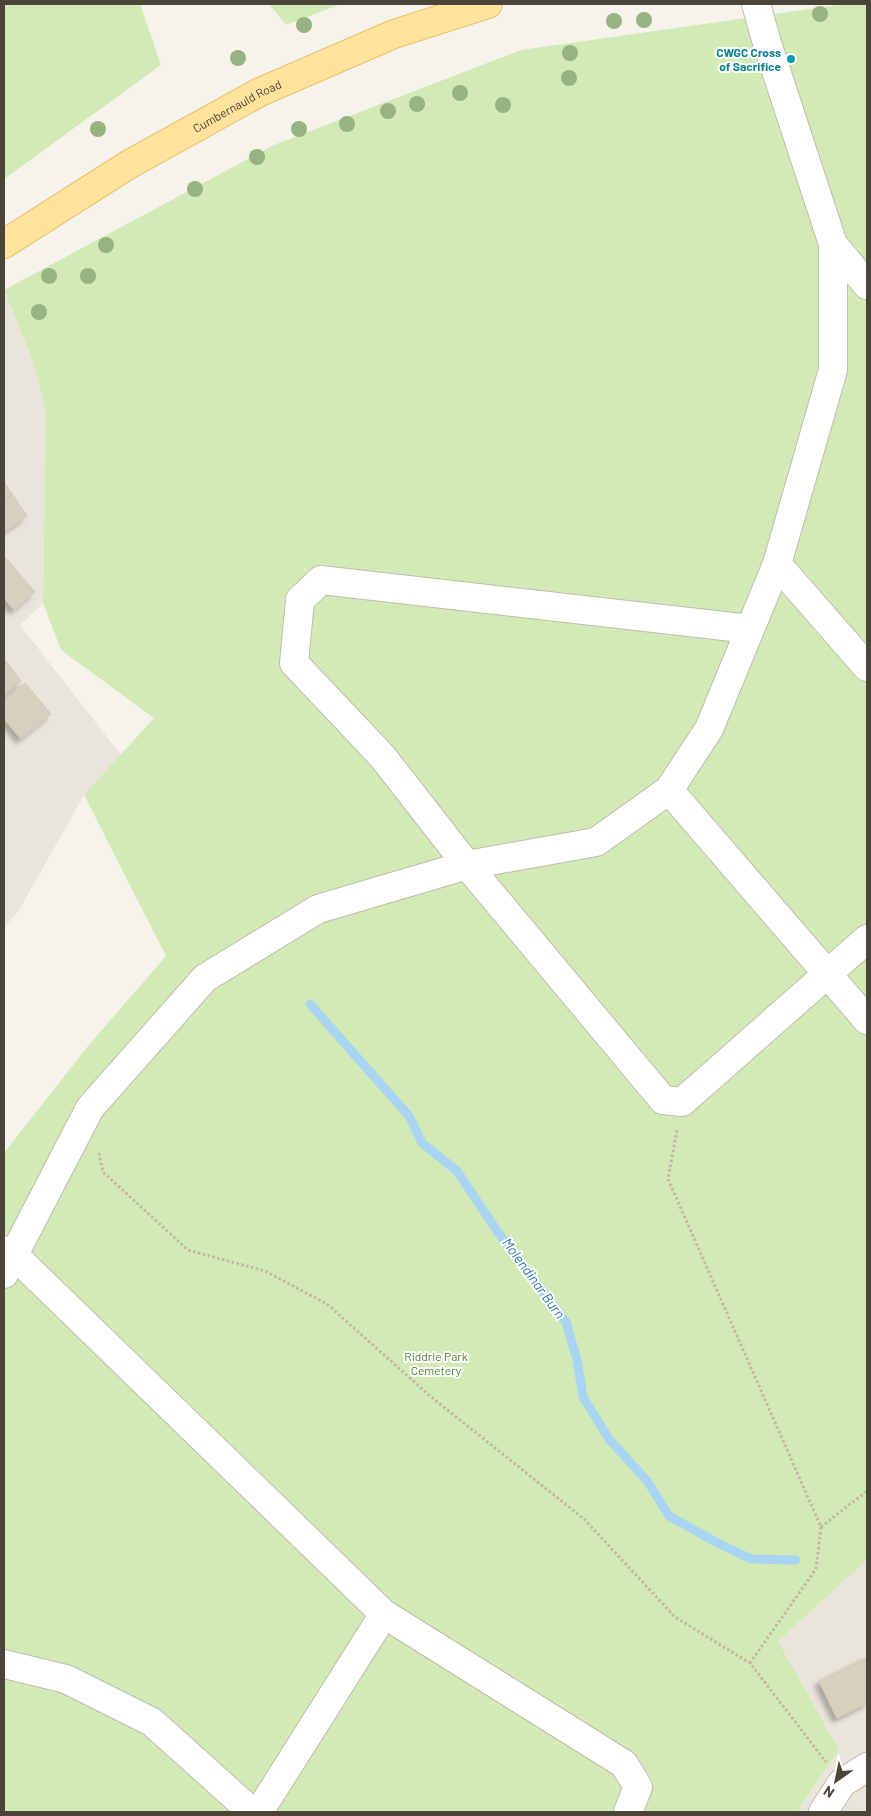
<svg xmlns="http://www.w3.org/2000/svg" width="871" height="1816" font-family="Barlow,sans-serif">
<defs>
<filter id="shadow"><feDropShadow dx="-4.5" dy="4.5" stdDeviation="2.5" flood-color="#0004"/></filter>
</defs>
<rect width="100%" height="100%" fill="#f6f3ec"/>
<path fill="#eae5da" d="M4,290L32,359L46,410L43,603L20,625L121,755L84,795L18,912L4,927Z
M867,1560V1812H797L839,1750L778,1641Z"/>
<path fill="#d2eab5" d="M4,4H140L161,65L4,179Z
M269,4H341L286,25Z
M845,4H867V1560L778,1641L839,1750L797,1812H4V1153L88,1046L166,956L84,795L154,718L61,650L43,603L46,410L32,359L4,290L274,145L521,50Z"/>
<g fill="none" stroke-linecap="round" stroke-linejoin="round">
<path stroke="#a9d4f2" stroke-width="9" d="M310,1004L409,1116L422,1143L457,1171L497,1231L566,1322L577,1360L583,1397L609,1439L648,1482L669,1516L714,1541L751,1559L796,1560"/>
</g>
<path fill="#d8cfc1" stroke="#d3c7b4" filter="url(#shadow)" d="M4,482L12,494L4,500Z
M12,494L27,516L4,532V500Z
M4,556L35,592L14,610L4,598Z
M4,659L21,681L4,695Z
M25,683L51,714L21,739L4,719V701Z
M867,1657V1703L837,1718L819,1681Z"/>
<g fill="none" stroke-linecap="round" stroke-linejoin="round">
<g stroke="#c2bbae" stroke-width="30">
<path id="minor" d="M833,244L867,285
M777,564L867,667
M750,629L321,580L300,600L294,663L382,756L467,865L663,1100L682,1102L867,939
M669,790L867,1020
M4,1250L14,1255L384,1614L624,1764L638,1787L628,1812
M4,1274L90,1108L205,978L318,909L467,865L596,842L669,790L709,729L777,564L833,370V244L767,43L756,4
M4,1664L66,1679L152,1722L252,1812
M259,1812L384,1614
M823,1812L842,1783L867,1767"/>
</g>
<g stroke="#e6c16a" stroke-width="30">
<g id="major">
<path id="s1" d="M4,244L128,165L260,92L394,34L488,4"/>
</g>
</g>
<path stroke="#c4b79f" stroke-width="3" stroke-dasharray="2.5 2.5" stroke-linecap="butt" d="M677,1130L668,1179L821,1527L816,1569L750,1663
M99,1153L103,1172L188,1250L265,1271L327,1304L430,1396L584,1519L675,1617L750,1663L826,1762
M821,1527L867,1491"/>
<use href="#minor" stroke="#fff" stroke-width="28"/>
<use href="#major" stroke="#ffe39c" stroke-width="28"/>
</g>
<g fill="#97b381">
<circle cx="820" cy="14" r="8"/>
<circle cx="644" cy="20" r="8"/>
<circle cx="614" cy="21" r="8"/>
<circle cx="304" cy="25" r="8"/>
<circle cx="570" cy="53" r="8"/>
<circle cx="238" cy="58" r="8"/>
<circle cx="569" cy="78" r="8"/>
<circle cx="460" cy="93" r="8"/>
<circle cx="417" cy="104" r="8"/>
<circle cx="503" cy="105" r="8"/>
<circle cx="388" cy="111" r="8"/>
<circle cx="347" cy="124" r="8"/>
<circle cx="98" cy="129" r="8"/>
<circle cx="299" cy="129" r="8"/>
<circle cx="257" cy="157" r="8"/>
<circle cx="195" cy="189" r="8"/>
<circle cx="106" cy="245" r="8"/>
<circle cx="49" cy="276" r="8"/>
<circle cx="88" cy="276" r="8"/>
<circle cx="39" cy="312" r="8"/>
</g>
<circle fill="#0f9aa8" stroke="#fff" stroke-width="2" cx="791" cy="59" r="5"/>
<g text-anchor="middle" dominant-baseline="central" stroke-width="4" stroke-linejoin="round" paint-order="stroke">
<g font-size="12" font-weight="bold" fill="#0d838f" stroke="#fff" text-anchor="end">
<text x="781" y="52">CWGC Cross<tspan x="781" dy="14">of Sacrifice</tspan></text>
</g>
<g font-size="12" fill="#4b4439" stroke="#fff">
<text stroke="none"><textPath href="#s1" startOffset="271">Cumbernauld Road</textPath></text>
</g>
<g font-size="12" fill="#4a7f2a" stroke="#fff">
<text x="436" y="1356">Riddrie Park<tspan x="436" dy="14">Cemetery</tspan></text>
</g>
<g font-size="14" font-style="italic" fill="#2e7ab2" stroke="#fff">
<text transform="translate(534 1278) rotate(54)">Molendinar Burn</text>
</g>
</g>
<rect width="871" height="1816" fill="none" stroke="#4b4439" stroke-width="10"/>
<g transform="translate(836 1781) rotate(213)" stroke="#ffffff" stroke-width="4" paint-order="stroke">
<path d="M0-4L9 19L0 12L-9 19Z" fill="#4b4439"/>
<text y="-8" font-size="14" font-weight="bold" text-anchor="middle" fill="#4b4439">N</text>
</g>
</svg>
